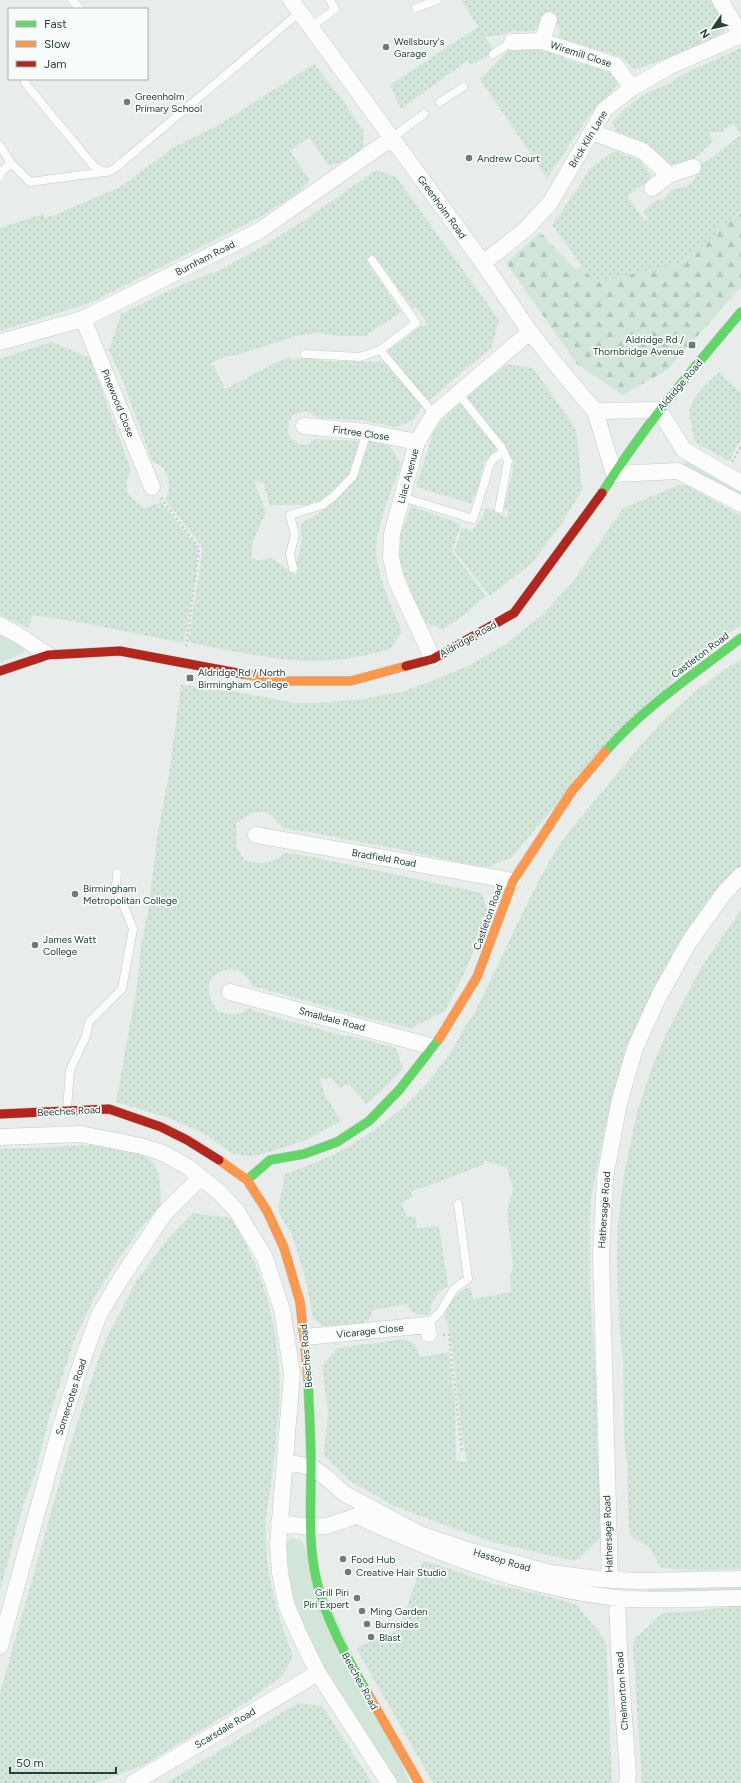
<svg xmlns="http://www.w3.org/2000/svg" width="741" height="1783" font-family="Figtree,sans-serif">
<defs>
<pattern id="forest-firs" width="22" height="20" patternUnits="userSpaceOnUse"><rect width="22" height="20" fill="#d1e6d8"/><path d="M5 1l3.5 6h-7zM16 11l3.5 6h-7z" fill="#b3c6ba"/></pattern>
<pattern id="garden-dots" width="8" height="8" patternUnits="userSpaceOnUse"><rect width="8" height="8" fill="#d1e6d8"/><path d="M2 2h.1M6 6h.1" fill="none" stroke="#b3c6ba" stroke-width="1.8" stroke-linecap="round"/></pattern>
</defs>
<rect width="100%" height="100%" fill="#e8edeb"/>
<path fill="#d1e6d8" d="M687,460L741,492V499L683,465Z
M0,635L18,642L25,652L0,663Z
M291,1538L302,1541L410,1783H395C356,1723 303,1651 289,1579C287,1568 287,1555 286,1543Z
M741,1586V1593H648V1588Z"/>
<path fill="url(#forest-firs)" d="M741,212V287L667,370L623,395L577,364L506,263L540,232L576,270L583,265L594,282L680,264L718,233L716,229Z"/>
<path fill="url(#garden-dots)" d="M461,0H715L727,26L723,33L685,52L634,70L622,57L559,38V27L555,21L548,19L533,31H514L501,35L485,37L493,47V52L472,65L467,61L401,109L390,85L478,27Z
M512,46C523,47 535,47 546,50C555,52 563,58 571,61C588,67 608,65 619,80C617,90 608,94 602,101C580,124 566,153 547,178L480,79Z
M741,48V134L733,123L722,132H709L713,141L691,162L672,168L655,156L647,144L616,131L612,122L625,108L650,91L670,84L681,75Z
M314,64L343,101L364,132C362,138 365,143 362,147C357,158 340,162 329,166L309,137L290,151L310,180L298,193L260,217L90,303L0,331V228L43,214L45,218L55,215L120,187L174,147L219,125Z
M741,135V212L716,229L718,233L680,264L594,282L552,225L582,182L590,169L614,151L640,160L651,175L647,182L627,196L645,221L648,218L643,211C649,206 655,199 663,200L671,190L682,187H686L693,182L699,167Z
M376,170L396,177L499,320L492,347L427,402L386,352L419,327L428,325L416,307L413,309L374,255L366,260L401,312L365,336H339L317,333L299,335L237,355L224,357L209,364L214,366L225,389L277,362L291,357L292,360C302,358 313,356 323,361L388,362L422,406L414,420L396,427L359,420L318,418L307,411L294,414L289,421L288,432L290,437L299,444L307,445L316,439L360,441L353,472L327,500L323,497L319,504L313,501L310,505H270L264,484L254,480L266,512L253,541L251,558L257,560L272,558L295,575L299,568L296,567L302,541L301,525L304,521L313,517L329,506L345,487L355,480L369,441L390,446L401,464C393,488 376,526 376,550C377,576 392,607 402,632L390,649C363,657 334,662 306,661C266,659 227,650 188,642L203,548L165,499C172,490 169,473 161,466C158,464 155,463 152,461L122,379L109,350L121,314L187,282L216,272L253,252L302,222Z
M51,342L90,358L131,470C122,491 127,497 145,508L161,502L198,548L195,577L184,643L84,623L32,615L29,628L0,615V359Z
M507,364L533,368L574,426L577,435L582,490L562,523L535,559L527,567L490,596L454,551L462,528L472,531L482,518L486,508L494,510L506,518L509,512L504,508L512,475L514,459H510L465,398Z
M719,372L741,393V440L729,461L695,442C693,434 687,413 691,405C695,395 710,380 719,372Z
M461,402L498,448C495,454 489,457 485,462C480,470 480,483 479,492L477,495L473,497L472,504L416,487L434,430L441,420Z
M679,485L688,486L741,516V625L705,649L690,663L536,828L512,857L488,867L472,865L389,847L370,844L310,832L285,829L271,815L264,812H254L248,815L236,823L237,847L244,860C262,864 270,865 285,853L308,856L482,893L489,916L461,980L445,1011L411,1028L367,1018L253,986C249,982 247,974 241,972C237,969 231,969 226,970C203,975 206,997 218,1011C230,1015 238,1017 248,1008L254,1011L340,1035L350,1036L396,1048L403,1069L367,1104L349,1084L339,1088L332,1078L320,1079L325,1096L341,1121L304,1141L263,1154L249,1156L233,1154L205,1134L169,1118L116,1102L137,986L141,946L149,906L157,837L169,774L181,685L221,689L296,703H319L365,699L386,694L399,693L439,678L472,664L503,646L541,616L572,583L623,508Z
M411,506L461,524L452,551L486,596L465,614L442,630L436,626L422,623L399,560C396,541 405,523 411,506Z
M741,659V866L714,898L609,1118L605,1128L591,1198L590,1216V1288L597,1398V1440L600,1491V1538C594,1545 581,1558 574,1561L493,1542L442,1524L394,1506L350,1481L324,1455L328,1412L322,1365L337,1348L404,1339C415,1342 418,1347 419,1357L449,1352L455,1404L456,1461L467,1462L462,1436L452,1343L444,1312C451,1300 457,1291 471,1287L473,1299L511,1292L510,1276L513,1266L507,1210L513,1189L507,1168L483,1160L485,1164L422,1188L415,1189L411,1193L413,1197L401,1203L407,1217H416L417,1228L439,1226L448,1286C437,1291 431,1303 429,1315C417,1314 413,1315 407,1304L373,1310L369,1320L360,1324L331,1327L321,1325L313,1318L305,1277L292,1235L279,1213L278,1209L285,1174C351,1153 405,1115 446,1059C455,1048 460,1034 468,1022C470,1019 472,1017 474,1014C501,961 523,906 553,855C567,832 586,811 603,791C644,739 684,694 741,659Z
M741,910V1569L703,1570L665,1569L660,1567L650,1548L631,1536L629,1531L627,1463L624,1437L623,1360L619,1324L617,1258L618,1222L624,1174L637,1113L652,1068L666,1034L702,966Z
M93,1145C109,1147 146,1150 155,1165C161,1176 161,1194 161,1206L140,1229L116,1263L95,1296L74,1341L51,1411L36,1470L23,1506L0,1591V1149Z
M193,1213L231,1218C266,1272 283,1341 279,1406C277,1432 274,1458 271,1484C270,1495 267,1506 266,1517C263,1565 276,1612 293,1656C283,1681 269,1684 250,1700L146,1764L97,1783H0V1693L69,1449L91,1380L106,1339L137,1280L170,1236Z
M423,1561C447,1567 470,1577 494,1584C522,1591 550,1596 578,1605C586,1620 598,1627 606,1642L612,1783H433L356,1648L399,1629Z
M741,1605V1783H642L633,1647L635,1638L663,1613L705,1610Z
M298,1703L322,1706L327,1713L372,1783H166Z"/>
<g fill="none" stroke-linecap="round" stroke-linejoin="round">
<g stroke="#c5cac8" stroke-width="9">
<path id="lane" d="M72,0L80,9
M416,8L437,0
M311,27L335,9L330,0
M493,54L512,42
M26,79L25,83L92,164L98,169L107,172L114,169L126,159L300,12
M440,102L463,87
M392,138L424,114
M0,146L11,163L30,182L104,172
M0,177L1,172L11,163
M380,350L434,414
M305,354L360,357L380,350L416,323L372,260
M457,392L501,447L508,461L499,509
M402,497L473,519L490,464L494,458L504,452
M293,568L290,554L295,535L290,515L322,505L334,496L353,476L367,432
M67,1109L70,1070L86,1036L89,1022L122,989L133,929L116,887L117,873
M427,1325L440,1312L454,1289L468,1279L458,1204"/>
</g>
<g stroke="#c5cac8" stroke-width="17">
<path id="street" d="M291,0L483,263L530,332L562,372L595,411L614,474L678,471L741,504
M720,0L741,35
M542,41L549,20
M512,42L542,41L615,65L632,88
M592,132L643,151L669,175
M652,188L669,175L693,167
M483,263L526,229L550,203L605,109L632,88L668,67L741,35
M83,319L152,487
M0,342L83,319L259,231L392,138
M595,411L659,410L684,450L741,483
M304,426L367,432L417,442
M0,625L20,636L48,655
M433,659L396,580L391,557L392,534L417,442L434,414L530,332
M256,835L513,881
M230,992L434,1047
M0,1137L81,1134L141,1146L163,1153L188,1167L219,1192L236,1210L265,1258L282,1310L292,1373L278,1545L280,1573L286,1604L298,1632L318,1673L389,1783
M305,1337L427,1325L429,1334
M286,1462L311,1467L322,1474L345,1494L420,1534L474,1552L551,1573L598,1579L639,1581L741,1579
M279,1523L310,1527L326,1526L357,1516C440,1554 525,1588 617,1598C657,1602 700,1598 741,1598
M610,1580L601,1255L605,1178L619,1103L635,1048L659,996L689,942L724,893L741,875
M617,1598L619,1649L628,1774L627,1783
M0,1646L61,1426L82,1361L99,1315L120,1280L164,1214L201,1177
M133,1783L318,1673"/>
</g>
<g stroke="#c3cbc8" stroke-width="10">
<path id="fast" d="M602,493C642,428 692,370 741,312
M605,752C643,708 694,674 741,638
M247,1180L270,1160L304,1154L337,1142L369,1121L400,1089L439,1039
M308,1377C309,1408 311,1438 311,1469C311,1506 308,1542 316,1578C325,1619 347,1658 368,1694"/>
</g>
<g stroke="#c3cbc8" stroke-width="10">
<path id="slow" d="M243,674L283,681H351L406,666
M439,1039L477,977L513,881L572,791L605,752
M219,1160L247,1180L267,1211L284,1248L300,1302L308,1377
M368,1694L419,1783"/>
</g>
<g stroke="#c3cbc8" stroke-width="10">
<path id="jam" d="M406,666L433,659L514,613L602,493
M0,671L48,655L120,651L243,674
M0,1114L109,1109L161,1127L187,1140L219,1160"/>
</g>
<path stroke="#c3ccca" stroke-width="2.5" stroke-dasharray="2 3" stroke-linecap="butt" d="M732,462L741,446
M161,498L199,548L186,647
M443,1335H449L462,1452"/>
<use href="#lane" stroke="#fcfcfc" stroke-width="8"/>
<use href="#street" stroke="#fcfcfc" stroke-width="16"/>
<use href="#fast" stroke="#63d668" stroke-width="9"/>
<use href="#slow" stroke="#ff974d" stroke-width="9"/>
<use href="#jam" stroke="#b3261e" stroke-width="9"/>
</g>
<g fill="#697e78" stroke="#f7fbf9" stroke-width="1.5">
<circle cx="386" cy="47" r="4"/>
<circle cx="127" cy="102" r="4"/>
<circle cx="469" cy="158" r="4"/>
<rect x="688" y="341" width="8" height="8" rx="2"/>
<rect x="186" y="674" width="8" height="8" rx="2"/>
<circle cx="75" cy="894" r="4"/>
<circle cx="35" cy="945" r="4"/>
<circle cx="343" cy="1559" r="4"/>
<circle cx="348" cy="1572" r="4"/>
<circle cx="357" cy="1598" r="4"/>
<circle cx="362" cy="1611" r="4"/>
<circle cx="367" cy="1624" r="4"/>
<circle cx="371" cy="1637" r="4"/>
</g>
<g text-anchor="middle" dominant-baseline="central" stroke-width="3.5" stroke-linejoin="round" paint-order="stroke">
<g font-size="10" fill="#24423a" stroke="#f7fbf9" text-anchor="start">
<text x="394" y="41">Wellsbury's<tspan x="394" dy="12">Garage</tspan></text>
<text x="135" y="96">Greenholm<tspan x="135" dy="12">Primary School</tspan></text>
<text x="477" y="158">Andrew Court</text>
<text x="684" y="339" text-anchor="end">Aldridge Rd /<tspan x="684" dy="12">Thornbridge Avenue</tspan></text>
<text x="198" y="672">Aldridge Rd / North<tspan x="198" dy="12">Birmingham College</tspan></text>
<text x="83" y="888">Birmingham<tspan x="83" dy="12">Metropolitan College</tspan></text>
<text x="43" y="939">James Watt<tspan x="43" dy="12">College</tspan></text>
<text x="351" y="1559">Food Hub</text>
<text x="356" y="1572">Creative Hair Studio</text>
<text x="349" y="1592" text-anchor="end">Grill Piri<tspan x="349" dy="12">Piri Expert</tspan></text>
<text x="370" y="1611">Ming Garden</text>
<text x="375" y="1624">Burnsides</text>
<text x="379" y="1637">Blast</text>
</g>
<g font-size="10" fill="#24423a" stroke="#f7fbf9">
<text transform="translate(581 54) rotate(18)">Wiremill Close</text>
<text transform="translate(588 139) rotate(-59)">Brick Kiln Lane</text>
<text transform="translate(442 207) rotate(54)">Greenholm Road</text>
<text transform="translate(205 258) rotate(-27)">Burnham Road</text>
<text transform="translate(680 385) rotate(-50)">Aldridge Road</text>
<text transform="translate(118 403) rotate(68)">Pinewood Close</text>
<text transform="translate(361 433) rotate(8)">Firtree Close</text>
<text transform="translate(408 476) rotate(-75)">Lilac Avenue</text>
<text transform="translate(468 639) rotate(-29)">Aldridge Road</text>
<text transform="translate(700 655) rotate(-37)">Castleton Road</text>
<text transform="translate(384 858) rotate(10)">Bradfield Road</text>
<text transform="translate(488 917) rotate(-70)">Castleton Road</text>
<text transform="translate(332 1019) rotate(15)">Smalldale Road</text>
<text transform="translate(69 1111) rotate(-3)">Beeches Road</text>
<text transform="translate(604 1210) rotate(-86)">Hathersage Road</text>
<text transform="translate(370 1331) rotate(-6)">Vicarage Close</text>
<text transform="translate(306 1356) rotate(-95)">Beeches Road</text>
<text transform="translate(71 1397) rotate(-72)">Somercotes Road</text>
<text transform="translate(608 1534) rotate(-92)">Hathersage Road</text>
<text transform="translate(502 1560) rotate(16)">Hassop Road</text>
<text transform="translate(360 1681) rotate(61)">Beeches Road</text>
<text transform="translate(622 1691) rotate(-94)">Chelmorton Road</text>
<text transform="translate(225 1728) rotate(-31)">Scarsdale Road</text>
</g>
</g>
<rect x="8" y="8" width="140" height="72" fill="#f7fbf9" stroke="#a3b1ad"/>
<rect x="16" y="21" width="20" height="6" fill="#63d668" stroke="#a3b1ad"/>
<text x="44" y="28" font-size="12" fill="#24423a">Fast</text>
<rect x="16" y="41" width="20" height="6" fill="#ff974d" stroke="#a3b1ad"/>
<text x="44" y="48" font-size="12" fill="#24423a">Slow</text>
<rect x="16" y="61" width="20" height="6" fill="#b3261e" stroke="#a3b1ad"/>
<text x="44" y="68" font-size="12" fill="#24423a">Jam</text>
<g transform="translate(713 28) rotate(236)" stroke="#f7fbf9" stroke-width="3" paint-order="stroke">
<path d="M0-3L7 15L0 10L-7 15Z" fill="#24423a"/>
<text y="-6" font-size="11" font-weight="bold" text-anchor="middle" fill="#24423a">N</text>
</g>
<path d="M10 1767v6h106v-6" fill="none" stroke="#24423a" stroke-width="2"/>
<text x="16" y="1767" font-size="12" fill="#24423a" stroke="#f7fbf9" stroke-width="3" paint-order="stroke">50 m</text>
</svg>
